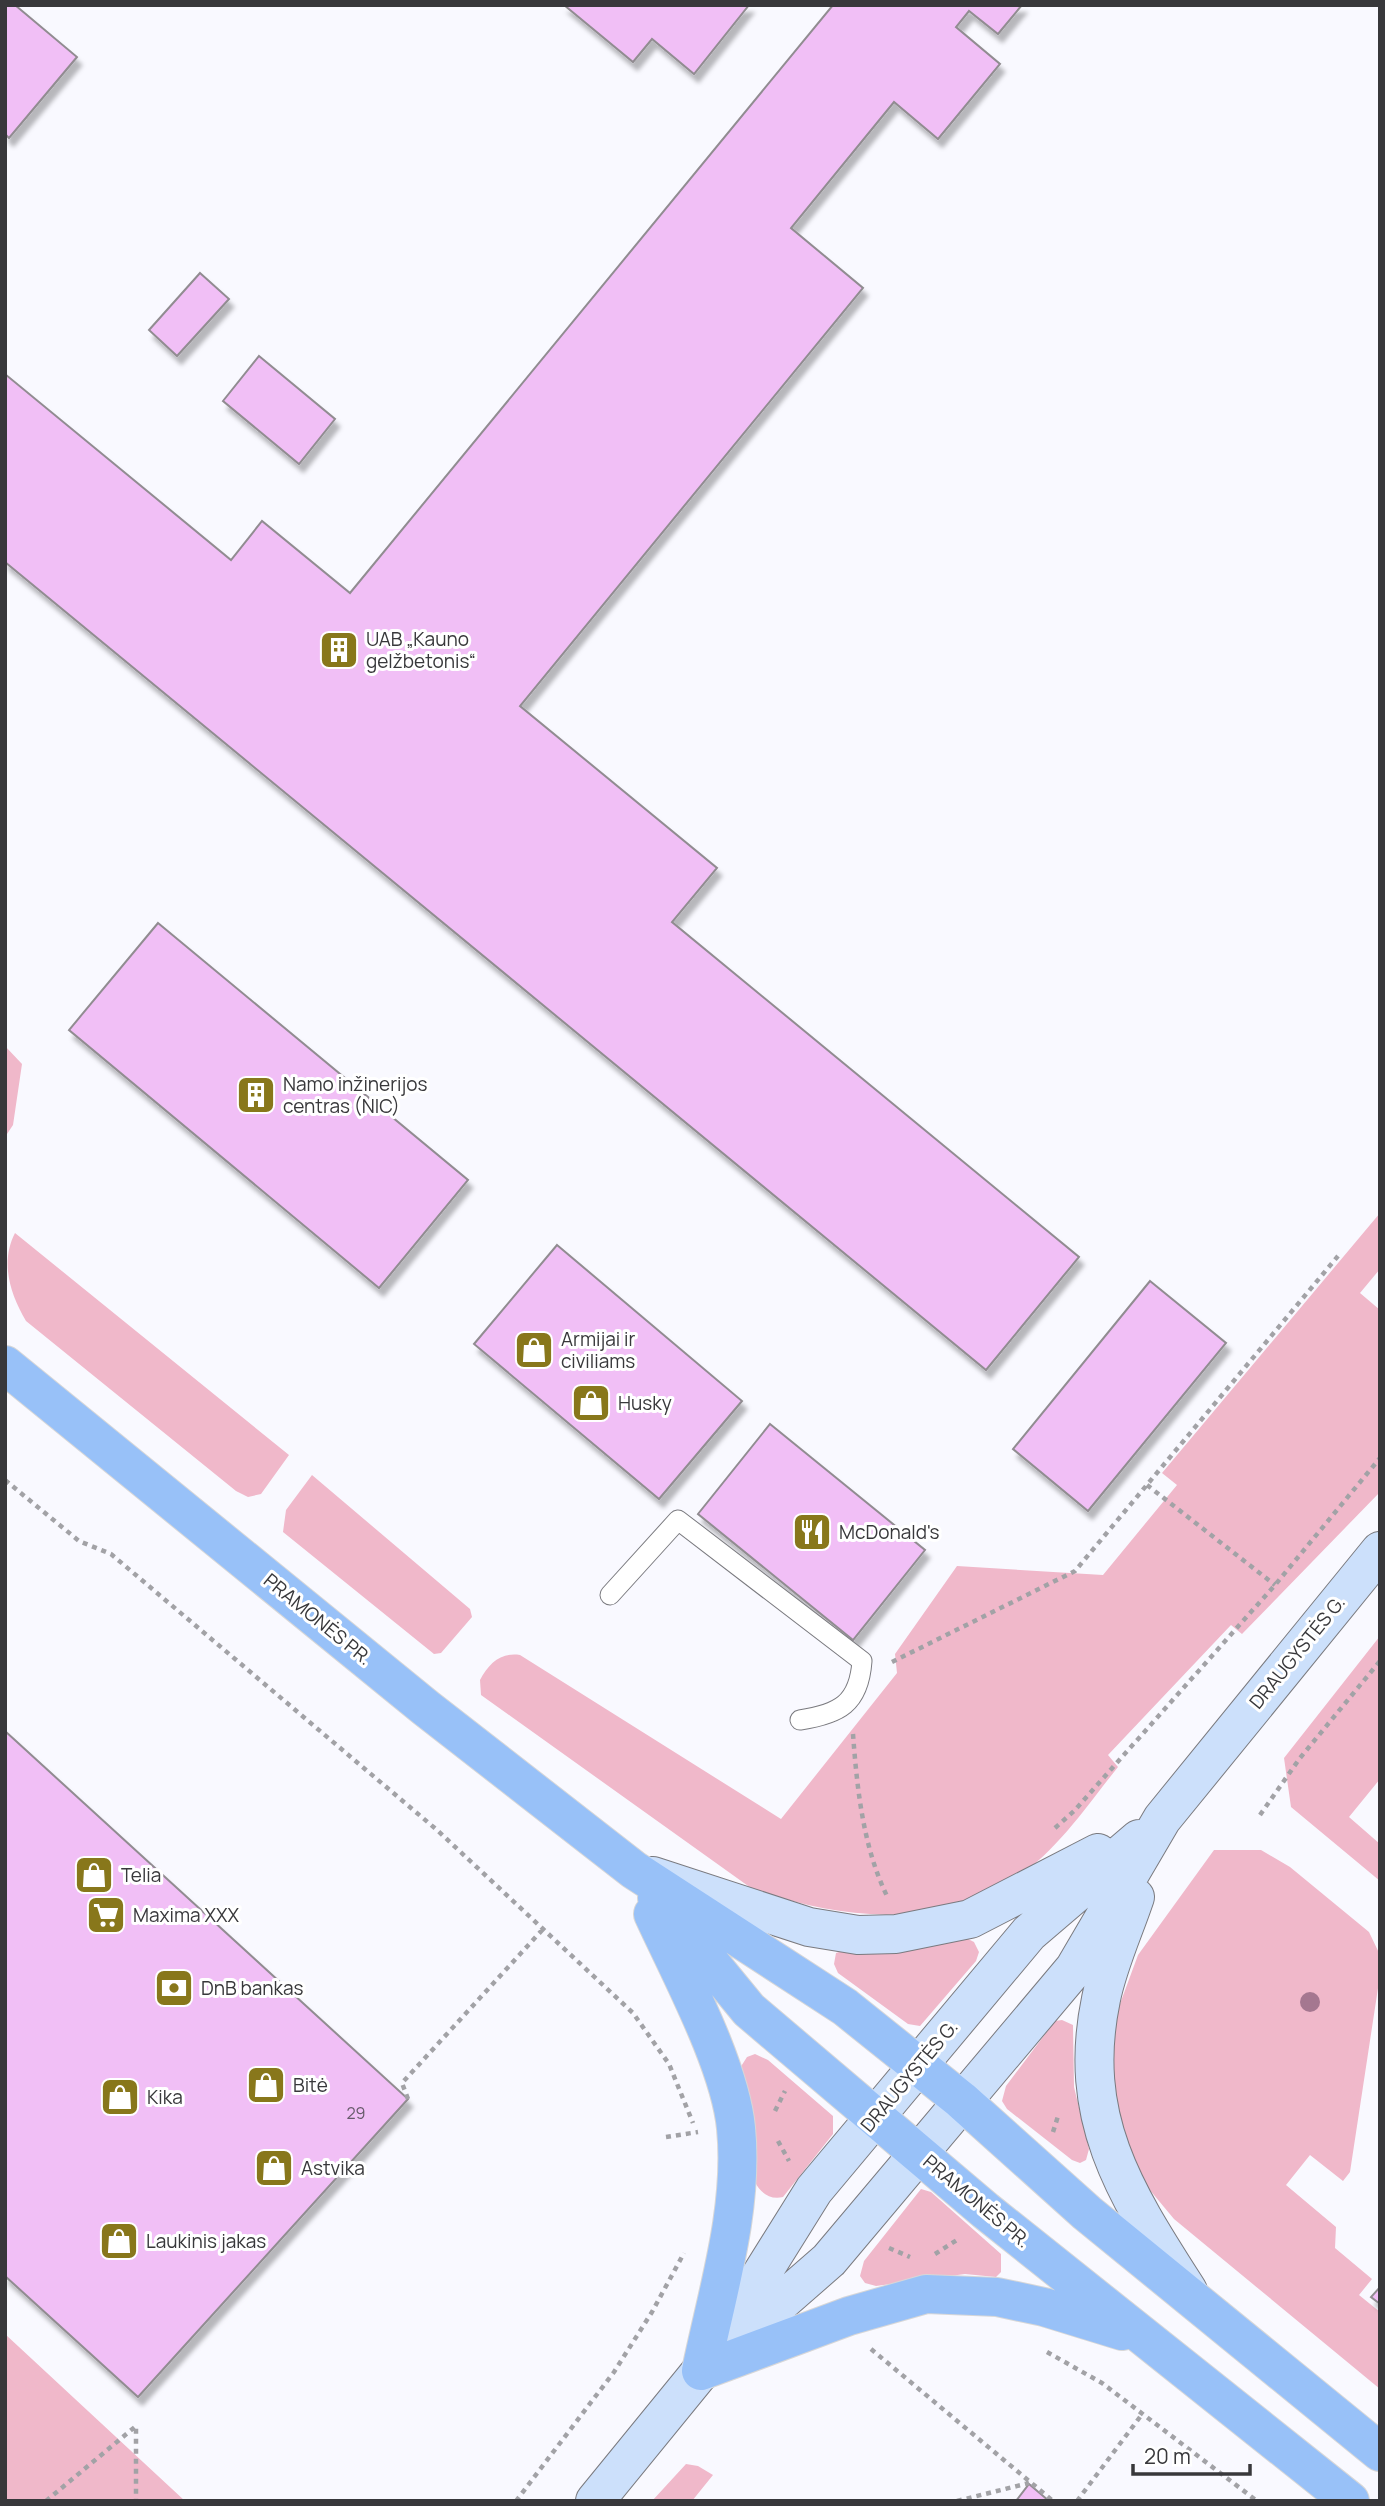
<svg xmlns="http://www.w3.org/2000/svg" width="1385" height="2506" font-family="Manrope,sans-serif">
<defs>
<filter id="shadow"><feDropShadow dx="4.5" dy="8" stdDeviation="2" flood-color="#0004"/></filter>
</defs>
<rect width="100%" height="100%" fill="#f9f9ff"/>
<path fill="#f0b8ca" d="M5,1046L22,1064L13,1125L5,1137Z
M1380,1213V1269L1360,1293L1380,1310V1492L1242,1634L1231,1625L1108,1755L1118,1767C1088,1804 1058,1850 1017,1877C934,1930 840,1920 751,1888L481,1695L480,1680C489,1663 501,1652 520,1655L781,1819L897,1673L895,1654L957,1566L1103,1575L1177,1485L1162,1473Z
M15,1233L289,1455L261,1494L248,1497L236,1491L26,1321C10,1294 0,1262 15,1233Z
M312,1475L470,1609L472,1617L441,1653L434,1654L283,1532L286,1510Z
M1380,1636V1779L1349,1817L1380,1844V1881L1291,1807L1284,1758Z
M1214,1850H1261L1290,1867L1369,1932L1380,1955V1975L1350,2172L1343,2181L1310,2155L1286,2185L1336,2227L1335,2248L1372,2279L1359,2295L1380,2312V2389L1174,2219L1134,2171L1116,2121L1109,2063L1117,2012L1138,1955Z
M966,1938L974,1942L979,1952L976,1961L920,2026L908,2024L838,1973L834,1964L836,1953L848,1949Z
M1062,2020L1073,2025L1074,2087L1089,2149L1086,2160L1080,2163L1072,2160L1007,2109L1002,2101L1006,2086L1055,2021Z
M755,2054L768,2060L833,2116V2134L783,2197C771,2200 761,2194 755,2182L740,2068L747,2057Z
M921,2189L931,2192L1001,2254V2272L996,2277L965,2274L876,2286L865,2283L860,2276L864,2261Z
M5,2334L185,2501H5Z
M686,2464L698,2466L713,2475L692,2501H652Z"/>
<path fill="#f1bff6" stroke="#918c91" stroke-width="2" filter="url(#shadow)" d="M5,5H15L77,57L9,138L5,134Z
M564,5H749L694,74L652,39L633,62Z
M833,5H1022L998,34L969,11L956,27L1000,64L938,139L894,102L791,228L863,288L520,706L717,868L672,922L1079,1257L986,1370L5,562V374L231,560L262,521L350,593Z
M200,273L229,299L177,356L149,330Z
M259,356L335,419L299,464L223,401Z
M158,923L468,1180L379,1288L69,1030Z
M557,1245L742,1401L659,1499L474,1344Z
M1150,1281L1226,1343L1088,1511L1013,1449Z
M770,1424L925,1550L853,1640L698,1514Z
M5,1731L408,2099L138,2397L5,2276Z
M1380,2287V2304L1371,2297Z
M1029,2484L1049,2501H1016Z"/>
<g fill="none" stroke-linecap="round" stroke-linejoin="round">
<g stroke="#7a7a7f" stroke-width="21">
<path id="service" d="M610,1595L678,1520L862,1661C859,1704 839,1714 800,1720"/>
</g>
<g stroke="#7a7a7f" stroke-width="40">
<path id="secondary" d="M653,1876L809,1927L858,1935L896,1934L970,1919L1098,1853
M1135,1897C1124,1930 1108,1964 1101,1999C1076,2119 1126,2194 1188,2291
M703,2370L829,2260L1074,1969L1162,1819L1380,1551
M595,2501L701,2371L814,2190L1029,1933L1139,1839"/>
</g>
<g stroke="#d7d7d8" stroke-width="40">
<path id="primary" d="M5,1365L426,1708L634,1870L845,2007L961,2100L1087,2213L1380,2452
M657,1898L749,2010L986,2211L1350,2501
M653,1914C680,1973 730,2065 736,2128C744,2209 717,2293 701,2371
M701,2371L849,2316L926,2294L997,2297L1044,2307L1122,2331"/>
</g>
<path stroke="#a2a2a6" stroke-width="4.5" stroke-dasharray="5 5" stroke-linecap="butt" d="M5,1480L79,1541L111,1554L437,1830L633,2013L669,2064L693,2123
M1147,1485L1275,1585
M892,1662L1075,1571L1338,1256
M853,1734C857,1788 863,1847 887,1896
M1260,1815L1300,1758L1380,1661
M1055,1828L1074,1811L1275,1585L1380,1458
M408,2099L402,2083L544,1928
M775,2111L785,2091
M1053,2132L1059,2113
M666,2137L698,2132
M778,2141L789,2161
M889,2248L910,2257
M935,2254L960,2238
M871,2349L1053,2501
M1047,2352L1102,2383L1257,2501
M46,2501L136,2426V2501
M516,2501L614,2372L652,2312L684,2253
M957,2501L1029,2483
M1077,2501L1143,2413"/>
<use href="#service" stroke="#fff" stroke-width="19"/>
<use href="#secondary" stroke="#cce0fb" stroke-width="38"/>
<use href="#primary" stroke="#98c1f8" stroke-width="38"/>
</g>
<circle fill="#a57790" cx="1310" cy="2002" r="10"/>
<defs>
<g id="building-square" transform="scale(2.0125)"><rect x="-9" y="-9" width="18" height="18" rx="4" fill="#88771b" stroke="#fff"/><path d="M-4-6H4V6H1V3H-1V6H-4ZM-2.5-4.3h1.7v1.8h-1.7ZM.8-4.3h1.7v1.8H.8ZM-2.5-1h1.7V.8h-1.7ZM.8-1h1.7V.8H.8Z" fill="#fff"/></g>
<g id="shop-square" transform="scale(2.0125)"><rect x="-9" y="-9" width="18" height="18" rx="4" fill="#88771b" stroke="#fff"/><path d="M-5-2.5h2.3a2.7 3.5 0 0 1 5.4 0H5L5.5 6h-11ZM-1.5-2.5h3a1.5 2.3 0 0 0-3 0Z" fill="#fff"/></g>
<g id="restaurant-square" transform="scale(2.0125)"><rect x="-9" y="-9" width="18" height="18" rx="4" fill="#88771b" stroke="#fff"/><path d="M-5-6h1v4h1v-4h1v4h1v-4h1v5L-1.5 .5V6h-2V.5L-5-1ZM5-6V6H3V1.5H1.5Q1.5-4 5-6Z" fill="#fff"/></g>
<g id="supermarket-square" transform="scale(2.0125)"><rect x="-9" y="-9" width="18" height="18" rx="4" fill="#88771b" stroke="#fff"/><path d="M-6-5.5h2.5l.6 2H6L4.5 2H-2.5L-4.4-4H-6ZM-1.5 3.2a1.3 1.3 0 1 0 .1 0ZM3 3.2a1.3 1.3 0 1 0 .1 0Z" fill="#fff"/></g>
<g id="bank-square" transform="scale(2.0125)"><rect x="-9" y="-9" width="18" height="18" rx="4" fill="#88771b" stroke="#fff"/><path d="M-6-4H6V4H-6ZM0-2.3a2.3 2.3 0 1 0 0 4.6a2.3 2.3 0 1 0 0-4.6Z" fill="#fff"/></g>
</defs>
<g fill-rule="evenodd">
<use href="#building-square" x="339" y="650"/>
<use href="#building-square" x="256" y="1095"/>
<use href="#shop-square" x="534" y="1350"/>
<use href="#shop-square" x="591" y="1403"/>
<use href="#restaurant-square" x="812" y="1532"/>
<use href="#shop-square" x="94" y="1875"/>
<use href="#supermarket-square" x="106" y="1915"/>
<use href="#bank-square" x="174" y="1988"/>
<use href="#shop-square" x="266" y="2085"/>
<use href="#shop-square" x="120" y="2097"/>
<use href="#shop-square" x="274" y="2168"/>
<use href="#shop-square" x="119" y="2241"/>
</g>
<g text-anchor="middle" dominant-baseline="central" stroke-width="6" stroke-linejoin="round" paint-order="stroke">
<g font-size="16" fill="#665a6a">
<text x="356" y="2113">29</text>
</g>
<g font-size="19" fill="#38383b" stroke="#fff" text-anchor="start">
<text x="366" y="639">UAB „Kauno<tspan x="366" dy="22">gelžbetonis“</tspan></text>
<text x="283" y="1084">Namo inžinerijos<tspan x="283" dy="22">centras (NIC)</tspan></text>
<text x="561" y="1339">Armijai ir<tspan x="561" dy="22">civiliams</tspan></text>
<text x="618" y="1403">Husky</text>
<text x="839" y="1532">McDonald's</text>
<text x="121" y="1875">Telia</text>
<text x="133" y="1915">Maxima XXX</text>
<text x="201" y="1988">DnB bankas</text>
<text x="293" y="2085">Bitė</text>
<text x="147" y="2097">Kika</text>
<text x="301" y="2168">Astvika</text>
<text x="146" y="2241">Laukinis jakas</text>
</g>
<g font-size="19" fill="#38383b" stroke="#fff">
<text transform="translate(318 1619) rotate(39)">PRAMONĖS PR.</text>
<text transform="translate(1297 1652) rotate(-51)">DRAUGYSTĖS G.</text>
<text transform="translate(909 2076) rotate(-50)">DRAUGYSTĖS G.</text>
<text transform="translate(977 2201) rotate(40)">PRAMONĖS PR.</text>
</g>
</g>
<rect width="1385" height="2506" fill="none" stroke="#38383b" stroke-width="14"/>
<path d="M1133 2464v10h117v-10" fill="none" stroke="#38383b" stroke-width="3.5"/>
<text x="1144" y="2464" font-size="21" fill="#38383b" stroke="#ffffff" stroke-width="5" paint-order="stroke">20 m</text>
</svg>
